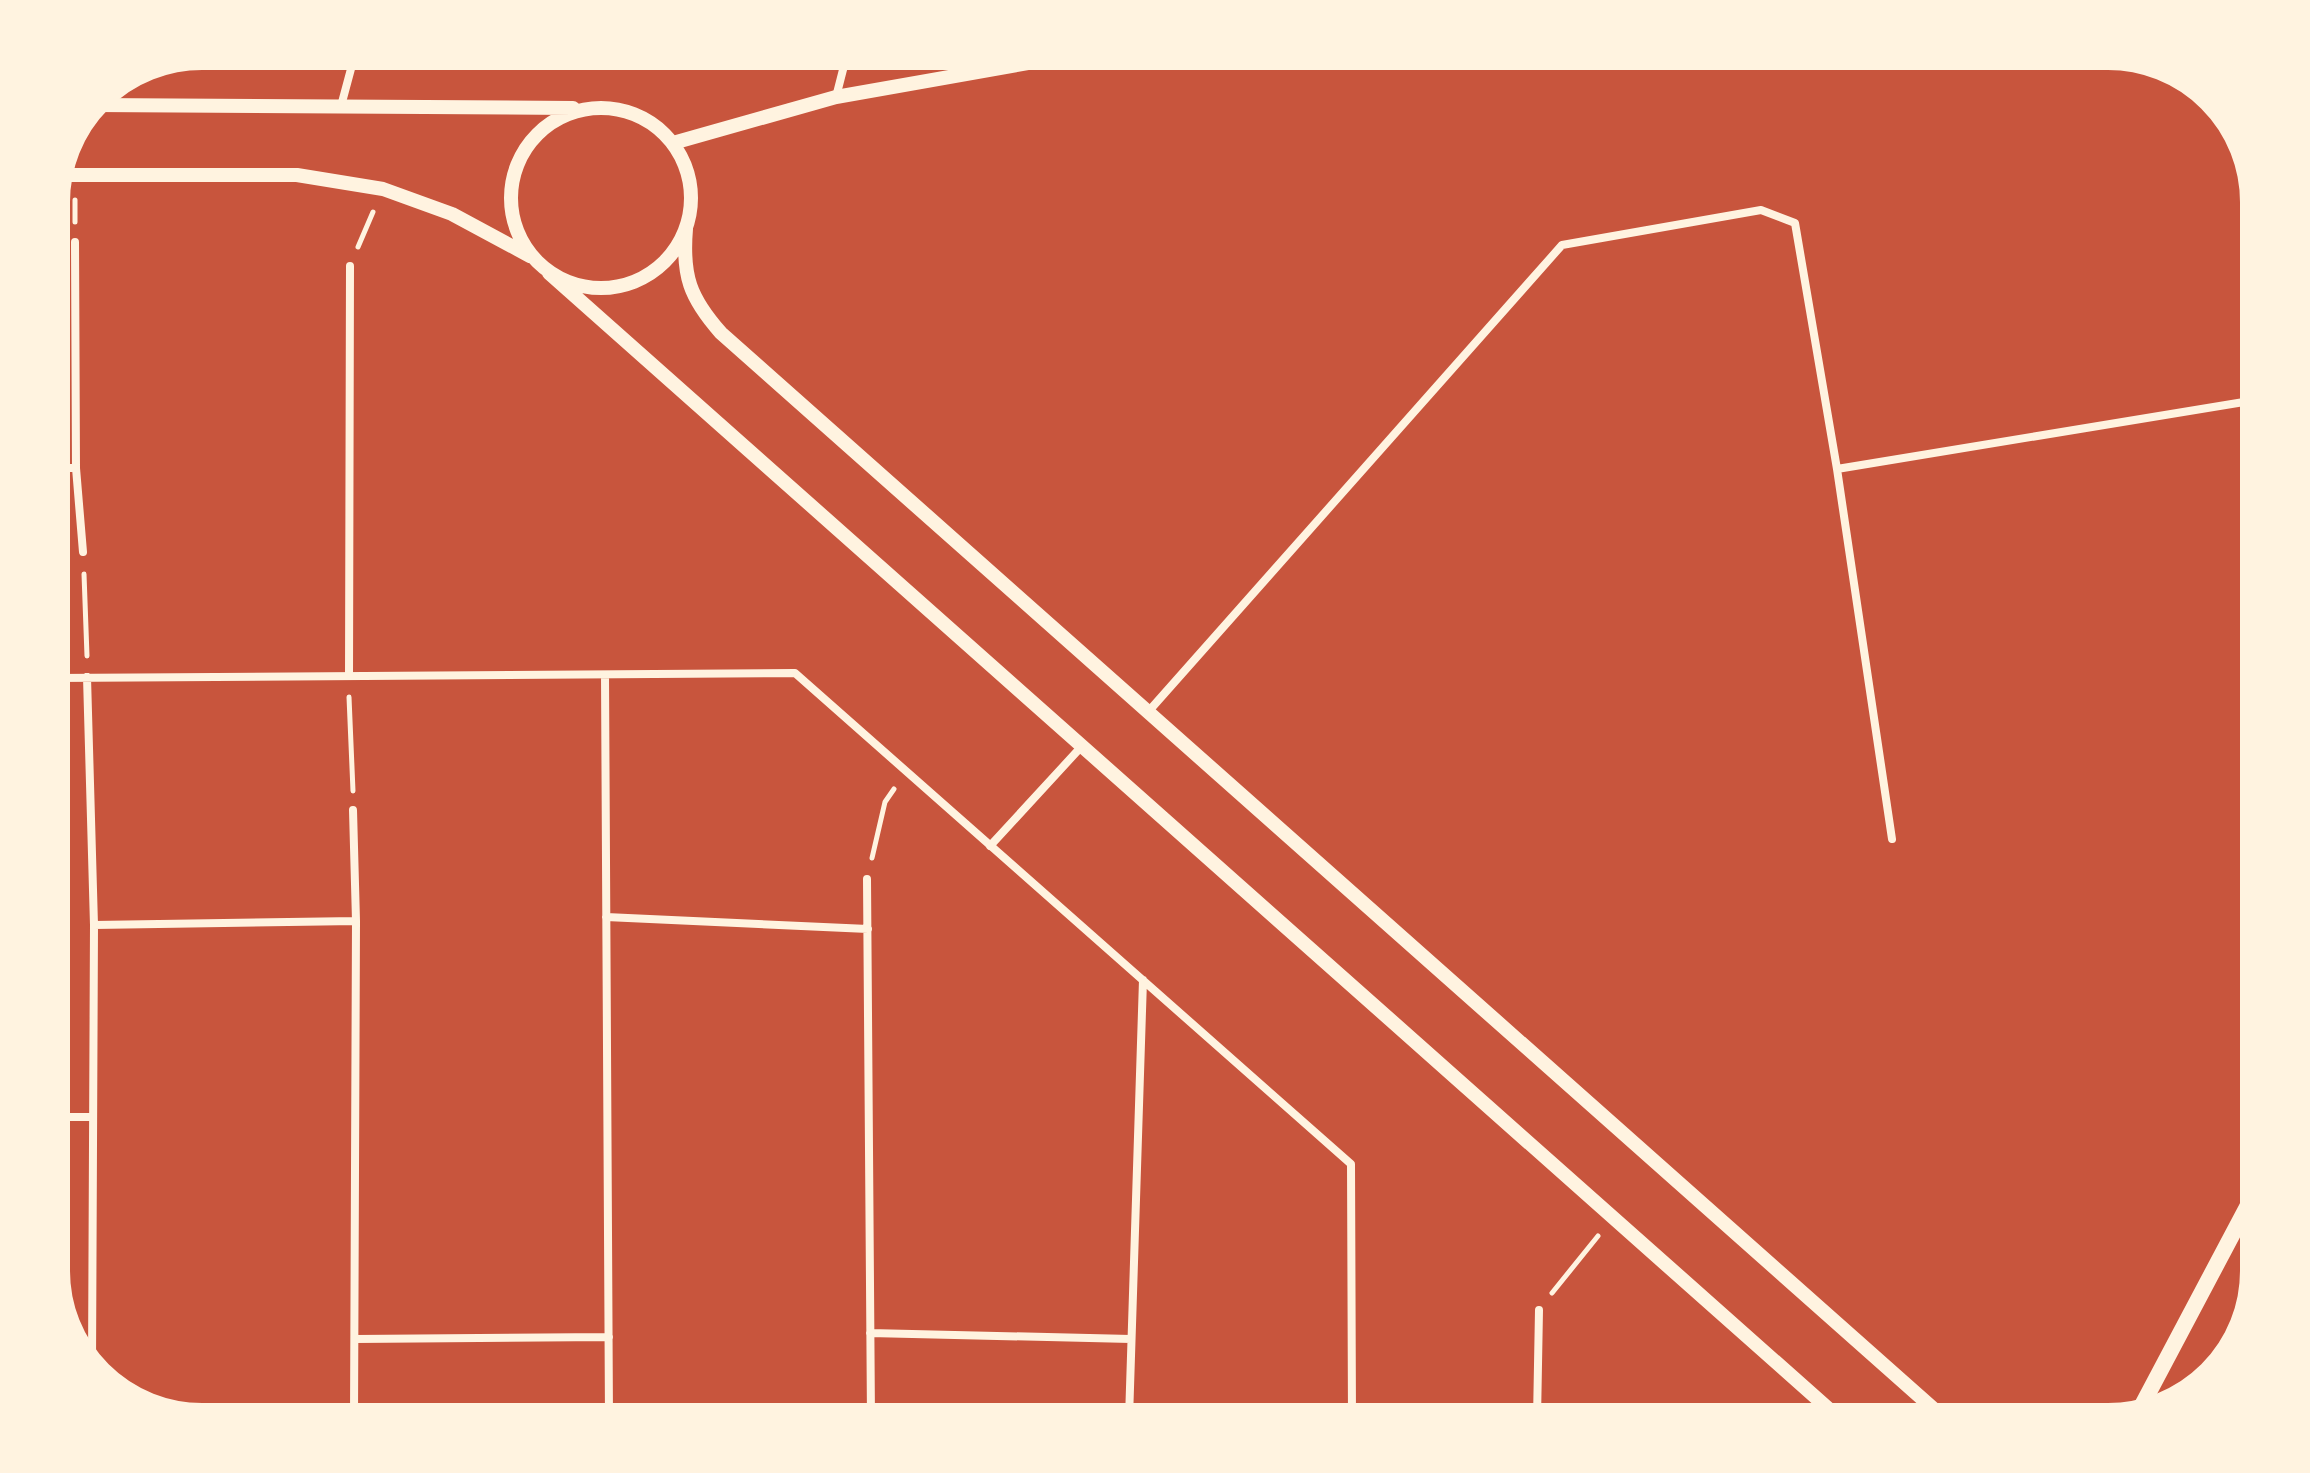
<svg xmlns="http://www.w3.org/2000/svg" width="2310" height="1473" font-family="Raleway,sans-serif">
<rect width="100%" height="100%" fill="#c8553d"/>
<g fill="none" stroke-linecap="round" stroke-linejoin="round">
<path stroke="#fff3e0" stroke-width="5" d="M75,200V222
M358,247L373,212
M84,574L87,656
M349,697L353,791
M872,858L885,802L894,789
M1552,1293L1598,1236"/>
<path stroke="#fff3e0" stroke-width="8" d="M836,97L847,54
M341,106L355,54
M75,242L76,468L83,552
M54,468H76
M1837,469L2256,400
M605,675L609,1419
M349,676L350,266
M87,677L94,925L92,1365
M54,678L795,673L1351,1164L1352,1419
M1148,712L1562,245L1761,210L1795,223L1837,469L1892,839
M353,810L356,921L354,1419
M990,846L1082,746
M867,879L871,1419
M606,917L868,929
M94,925L356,921
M54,1117H93
M870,1333L1131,1339
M355,1339L609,1337
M1129,1419L1143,980
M1537,1419L1539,1310"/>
<path stroke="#fff3e0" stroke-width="14" d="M94,105L573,108
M511 198a90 90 0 1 1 180 0a90 90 0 1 1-180 0Z
M673,143L836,97L1079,54
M62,175H297L383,189L452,214L530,256
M686,229C682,276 690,298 721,333L1945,1419
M549,273L1840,1419"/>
<path stroke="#fff3e0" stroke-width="16" d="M2139,1411L2256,1190"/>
</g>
<path d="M0 0H2310V1473H0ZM202 68H2108A134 134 0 0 1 2242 202V1271A134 134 0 0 1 2108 1405H202A134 134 0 0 1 68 1271V202A134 134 0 0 1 202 68Z" fill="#fff3e0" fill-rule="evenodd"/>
<path fill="none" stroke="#fff3e0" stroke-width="4" d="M202 68H2108A134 134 0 0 1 2242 202V1271A134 134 0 0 1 2108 1405H202A134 134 0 0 1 68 1271V202A134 134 0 0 1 202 68Z"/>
</svg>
